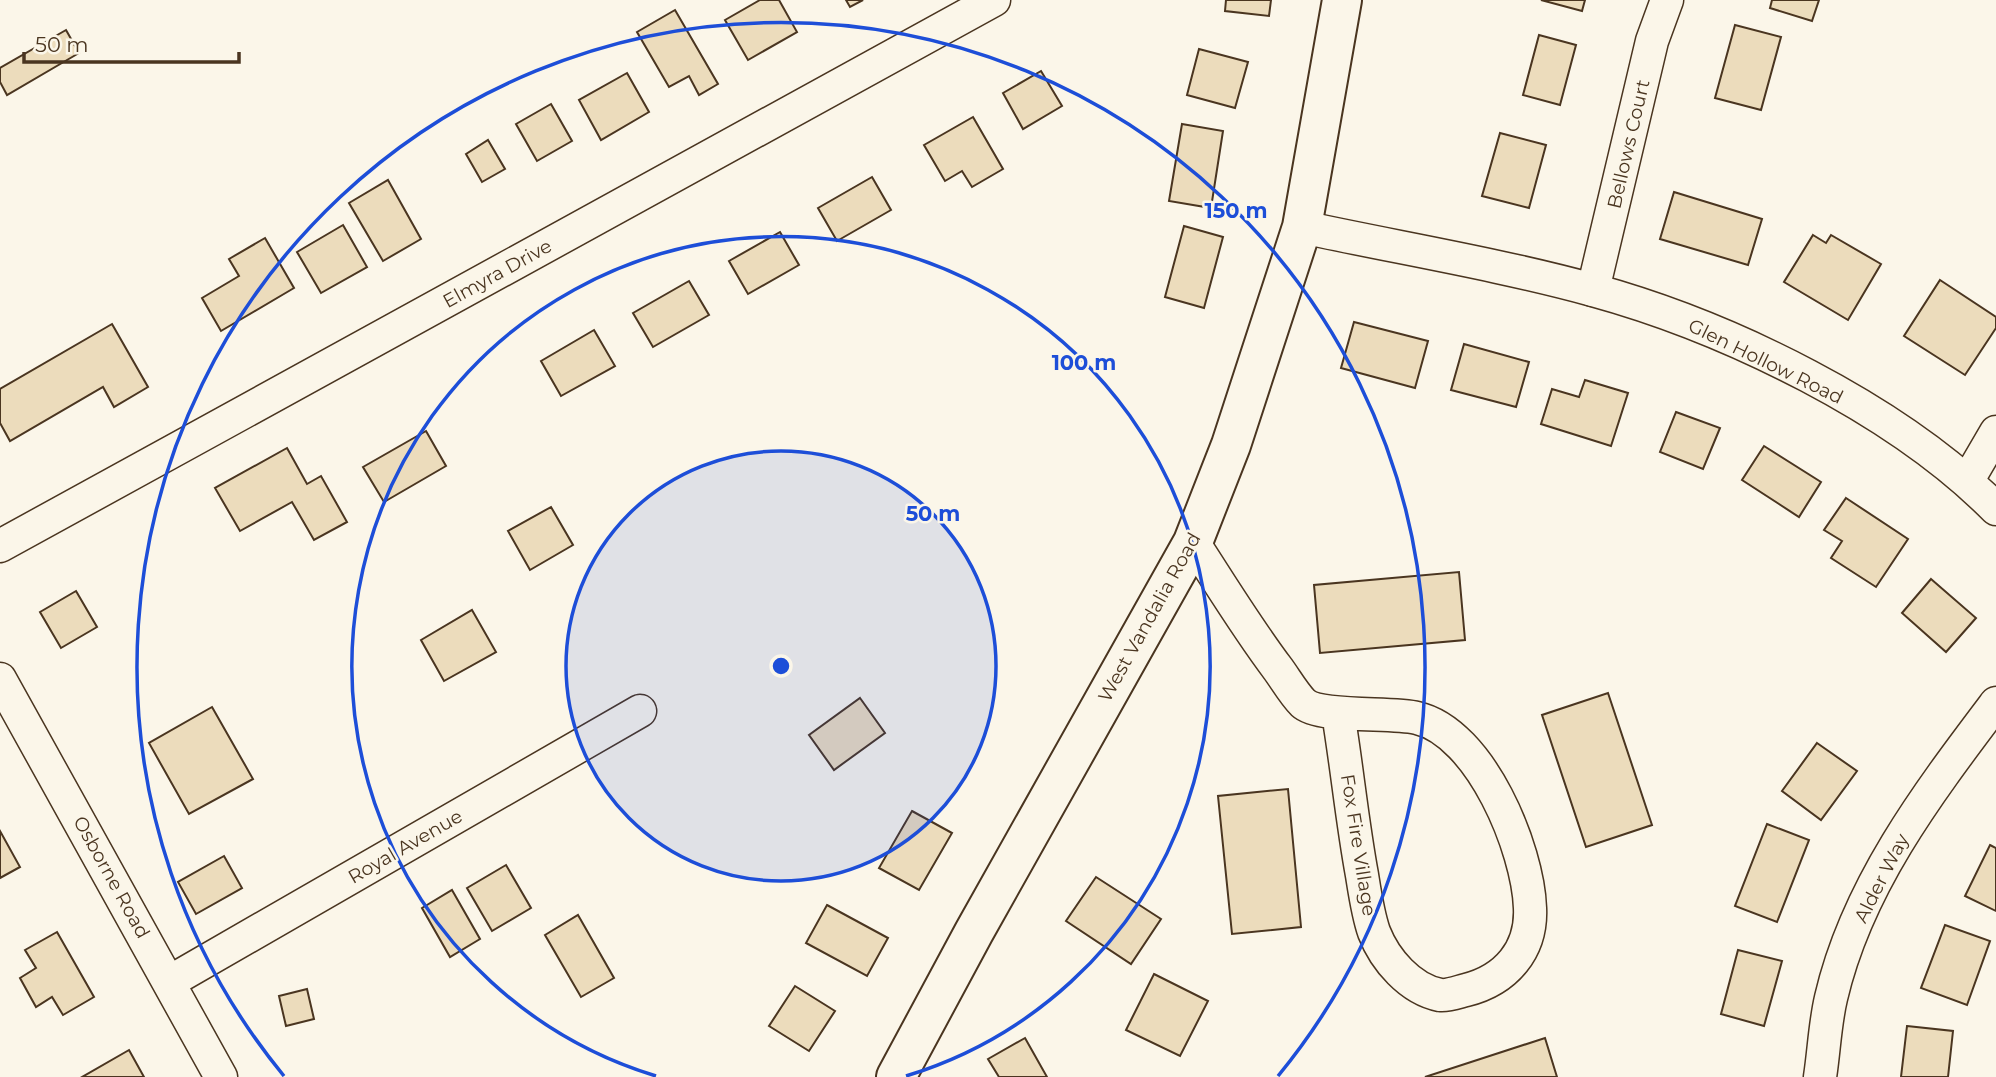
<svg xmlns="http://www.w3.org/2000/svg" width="1996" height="1077" viewBox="0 0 1996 1077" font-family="Montserrat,sans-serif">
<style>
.building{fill:#ecdcbc;stroke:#4a3520;stroke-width:2}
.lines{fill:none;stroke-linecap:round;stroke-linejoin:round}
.minor-casing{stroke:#4a3520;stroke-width:35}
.major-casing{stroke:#4a3520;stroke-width:42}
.minor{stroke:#fbf6e9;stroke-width:32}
.major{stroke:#fbf6e9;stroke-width:38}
.ring{fill:none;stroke:#1d4ed8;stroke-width:3.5}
.labels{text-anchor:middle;stroke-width:5;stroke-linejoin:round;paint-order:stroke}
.street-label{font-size:19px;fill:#4a3520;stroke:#fbf6e9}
.centre{fill:#1d4ed8;stroke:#fbf6e9;stroke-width:3.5}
.ring-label{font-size:21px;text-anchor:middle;font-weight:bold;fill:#1d4ed8;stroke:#fbf6e9;stroke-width:5;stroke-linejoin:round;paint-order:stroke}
</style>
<rect width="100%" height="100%" fill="#fbf6e9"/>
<!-- building -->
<g class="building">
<path d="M 760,0 L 779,0 L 797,32 L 748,60 L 725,20 Z"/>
<path d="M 846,0 L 863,0 L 850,7 Z"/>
<path d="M 1226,0 L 1271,0 L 1269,16 L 1225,11 Z"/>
<path d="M 1541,0 L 1585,0 L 1582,11 Z"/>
<path d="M 1772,0 L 1819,0 L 1812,21 L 1770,8 Z"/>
<path d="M 675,10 L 718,84 L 699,95 L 689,76 L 669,87 L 637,32 Z"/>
<path d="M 1735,25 L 1781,37 L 1761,110 L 1715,98 Z"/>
<path d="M 66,30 L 79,53 L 7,95 L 0,82 L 0,68 Z"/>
<path d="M 1539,35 L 1576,45 L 1560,105 L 1523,95 Z"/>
<path d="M 1199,49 L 1248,62 L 1235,108 L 1187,95 Z"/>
<path d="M 1041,71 L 1062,106 L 1023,129 L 1003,93 Z"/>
<path d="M 627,73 L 649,112 L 601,140 L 579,100 Z"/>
<path d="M 551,104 L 572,141 L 537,161 L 516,124 Z"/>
<path d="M 973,117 L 1003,169 L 972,187 L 962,171 L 945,181 L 924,145 Z"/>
<path d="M 1182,124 L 1223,131 L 1211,208 L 1169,201 Z"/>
<path d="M 1500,133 L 1546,145 L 1529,208 L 1482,196 Z"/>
<path d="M 488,140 L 505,169 L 482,182 L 466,154 Z"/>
<path d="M 872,177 L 891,210 L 837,241 L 818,208 Z"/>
<path d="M 388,180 L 421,239 L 383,261 L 349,203 Z"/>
<path d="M 1674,192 L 1762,219 L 1748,265 L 1660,239 Z"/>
<path d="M 343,225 L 367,267 L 321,293 L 297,252 Z"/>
<path d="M 1184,226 L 1223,237 L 1204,308 L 1165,297 Z"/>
<path d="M 780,232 L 799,265 L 748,294 L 729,261 Z"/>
<path d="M 1813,235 L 1826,243 L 1831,235 L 1881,264 L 1848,320 L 1784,282 Z"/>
<path d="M 265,238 L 294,288 L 221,331 L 202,298 L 239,276 L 229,259 Z"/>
<path d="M 1940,280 L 1996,317 L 1996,328 L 1965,375 L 1904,336 Z"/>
<path d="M 689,281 L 709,315 L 653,347 L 633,313 Z"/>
<path d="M 1354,322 L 1428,341 L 1415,388 L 1341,368 Z"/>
<path d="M 112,324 L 148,387 L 114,407 L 103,387 L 10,441 L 0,423 L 0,389 Z"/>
<path d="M 594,330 L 615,366 L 561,396 L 541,361 Z"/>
<path d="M 1464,344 L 1529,362 L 1516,407 L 1451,390 Z"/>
<path d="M 1585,380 L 1628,393 L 1611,446 L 1541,424 L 1552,389 L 1579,397 Z"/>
<path d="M 1676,412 L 1720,428 L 1703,469 L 1660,452 Z"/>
<path d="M 426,431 L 446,466 L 384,502 L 363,467 Z"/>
<path d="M 1764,446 L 1821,482 L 1799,517 L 1742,480 Z"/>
<path d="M 287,448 L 307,484 L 321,476 L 347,522 L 314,540 L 292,502 L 240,531 L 215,488 Z"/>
<path d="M 1846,498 L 1908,539 L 1876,587 L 1831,558 L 1842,541 L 1824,530 Z"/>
<path d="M 551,507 L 573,545 L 530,570 L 508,531 Z"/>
<path d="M 1459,572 L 1465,640 L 1320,653 L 1314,585 Z"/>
<path d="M 1931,579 L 1976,618 L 1946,652 L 1902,613 Z"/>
<path d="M 76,591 L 97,627 L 61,648 L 40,612 Z"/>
<path d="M 472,610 L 496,652 L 444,681 L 421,640 Z"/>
<path d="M 1608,693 L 1652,825 L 1586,847 L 1542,715 Z"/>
<path d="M 860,698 L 885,733 L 834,770 L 809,735 Z"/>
<path d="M 212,707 L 253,779 L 189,814 L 149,743 Z"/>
<path d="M 1817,743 L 1857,771 L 1821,820 L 1782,791 Z"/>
<path d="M 1288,789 L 1301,927 L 1232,934 L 1218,796 Z"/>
<path d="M 912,811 L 952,833 L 919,890 L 879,868 Z"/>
<path d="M 1767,824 L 1809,840 L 1777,922 L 1735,906 Z"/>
<path d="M 0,831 L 20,867 L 0,878 Z"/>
<path d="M 1990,845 L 1996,848 L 1996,911 L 1965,896 Z"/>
<path d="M 224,856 L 242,888 L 196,914 L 178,882 Z"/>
<path d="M 506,865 L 531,908 L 492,931 L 467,888 Z"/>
<path d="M 1096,877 L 1161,919 L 1131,964 L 1066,921 Z"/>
<path d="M 452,890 L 480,939 L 450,957 L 422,908 Z"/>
<path d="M 827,905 L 888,938 L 867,976 L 806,943 Z"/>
<path d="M 578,915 L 614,978 L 581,997 L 545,935 Z"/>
<path d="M 1945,925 L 1990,941 L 1967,1005 L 1921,988 Z"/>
<path d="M 57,932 L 94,997 L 63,1015 L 52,997 L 36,1007 L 20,978 L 36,968 L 25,950 Z"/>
<path d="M 1738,950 L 1782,961 L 1764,1026 L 1721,1014 Z"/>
<path d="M 1154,974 L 1208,1001 L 1180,1056 L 1126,1030 Z"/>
<path d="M 795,986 L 835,1011 L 809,1051 L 769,1026 Z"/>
<path d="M 307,989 L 314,1019 L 286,1026 L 279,996 Z"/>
<path d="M 1907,1026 L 1953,1031 L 1948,1077 L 1901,1077 Z"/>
<path d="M 1025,1038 L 1047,1077 L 999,1077 L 988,1059 Z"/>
<path d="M 1545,1038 L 1557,1077 L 1425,1077 Z"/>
<path d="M 129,1050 L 144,1077 L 82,1077 Z"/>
</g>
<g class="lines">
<!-- minor casing -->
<g class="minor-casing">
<g id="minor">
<path d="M 1302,227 C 1399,248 1498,264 1593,290 C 1728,327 1897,409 1996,509"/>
<path d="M 1593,290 L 1652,41 L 1667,0"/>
<path d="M 1968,480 L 1996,432"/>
<path d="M 1193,542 C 1221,585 1247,628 1278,669 C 1286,680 1294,694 1303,703 C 1319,718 1391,712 1417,718 C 1481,733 1528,849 1530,908 C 1532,950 1506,980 1466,990 C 1458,992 1448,996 1440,995 C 1410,989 1385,960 1374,932 C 1368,915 1365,894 1362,875 C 1352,821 1347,767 1338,713"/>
<path d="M 0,546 L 994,0"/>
<path d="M 0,679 L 221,1077"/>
<path d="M 171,981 L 640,711"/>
<path d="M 1820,1077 C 1824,1051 1825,1023 1831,998 C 1857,886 1928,793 1996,703"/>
</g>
</g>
<!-- major casing -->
<g class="major-casing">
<path id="major" d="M 896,1077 L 974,932 L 1193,542 L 1231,445 L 1302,227 L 1342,0"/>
</g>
<!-- minor -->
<use href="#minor" class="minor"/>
<!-- major -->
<use href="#major" class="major"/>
</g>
<!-- distance rings -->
<circle cx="781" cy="666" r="215" fill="#1d4ed8" fill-opacity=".12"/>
<g class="ring">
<circle cx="781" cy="666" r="215"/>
<path d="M656 1076A429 429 0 1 1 906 1076"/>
<path d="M284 1076A644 644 0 1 1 1278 1076"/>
</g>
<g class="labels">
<!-- street labels -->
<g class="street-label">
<text transform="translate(1628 144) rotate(-77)" y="7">Bellows Court</text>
<text transform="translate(497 273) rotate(-29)" y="7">Elmyra Drive</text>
<text transform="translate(1766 361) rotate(26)" y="7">Glen Hollow Road</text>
<text transform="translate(1149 617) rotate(-61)" y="7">West Vandalia Road</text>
<text transform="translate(1359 845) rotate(81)" y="7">Fox Fire Village</text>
<text transform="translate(405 846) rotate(-30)" y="7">Royal Avenue</text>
<text transform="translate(112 877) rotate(61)" y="7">Osborne Road</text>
<text transform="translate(1881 878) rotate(-63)" y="7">Alder Way</text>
</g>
</g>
<circle cx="781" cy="666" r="10" class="centre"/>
<g class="ring-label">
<text x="1236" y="218">150 m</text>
<text x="1084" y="370">100 m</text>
<text x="933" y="521">50 m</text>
</g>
<!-- scale -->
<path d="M24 52v10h215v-10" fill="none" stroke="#4a3520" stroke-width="3.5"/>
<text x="35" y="52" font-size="21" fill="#4a3520" stroke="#fbf6e9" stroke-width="5" paint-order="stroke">50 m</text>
</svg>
